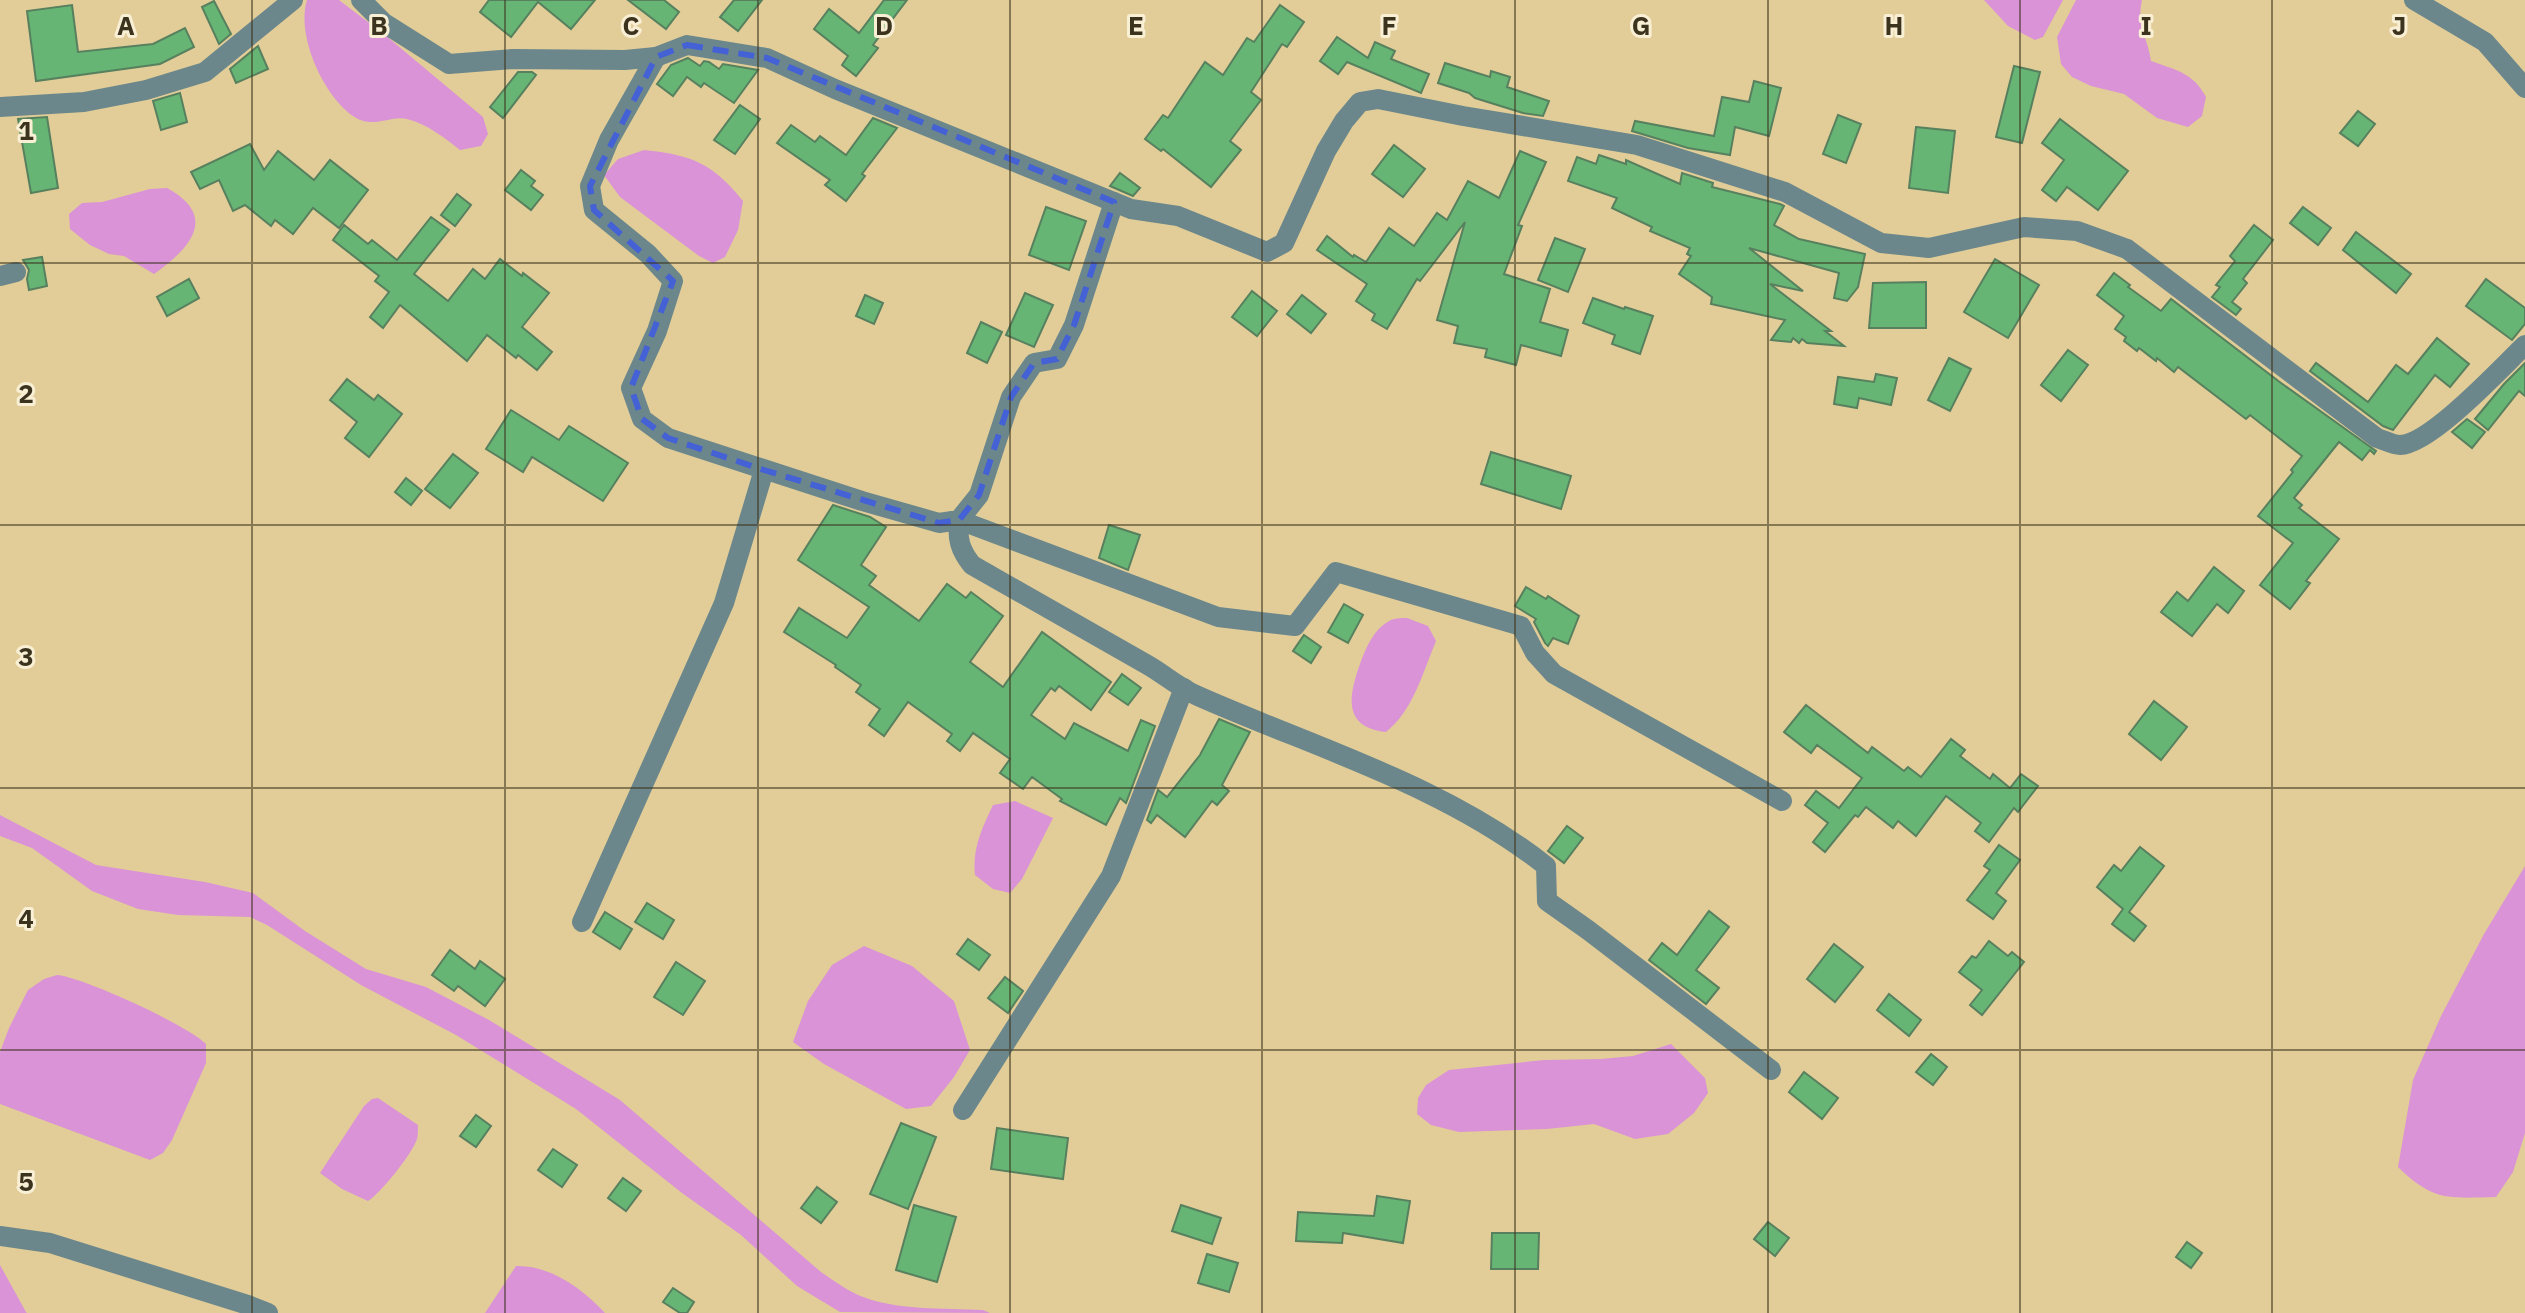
<svg xmlns="http://www.w3.org/2000/svg" width="2525" height="1313" viewBox="0 0 2525 1313" font-family="'IBM Plex Sans',sans-serif">
<style>
.water{fill:#da93d6}
.building{fill:#67b575;stroke:#57815e;stroke-width:2}
.lines{fill:none;stroke-linecap:round;stroke-linejoin:round}
.minor{stroke:#6b878b;stroke-width:20}
.marked{fill:none;stroke:#4461d5;stroke-width:6;stroke-dasharray:16 10;stroke-linejoin:round}
.grid{fill:none;stroke:#3c331e;stroke-width:2;stroke-opacity:0.55}
.grid-label{font-size:26px;text-anchor:middle;font-weight:bold;fill:#3c331e;stroke:#f9efd5;stroke-width:6;stroke-linejoin:round;paint-order:stroke}
</style>
<rect width="100%" height="100%" fill="#e2cd98"/>
<!-- water -->
<g class="water">
<path d="M 307,0 L 339,0 L 385,35 L 483,117 L 488,134 L 481,146 L 460,150 C 445,138 427,124 407,119 C 390,115 373,130 353,116 C 323,95 296,35 307,0 Z"/>
<path d="M 1984,0 L 2063,0 L 2043,37 L 2035,40 L 2008,26 Z"/>
<path d="M 2076,0 L 2142,0 C 2136,25 2148,38 2151,61 C 2175,70 2193,72 2206,97 L 2202,116 L 2188,127 L 2157,118 L 2124,94 L 2091,86 L 2072,77 L 2061,64 L 2057,37 Z"/>
<path d="M 644,150 C 692,155 712,163 743,201 L 738,230 L 725,257 L 713,263 L 699,256 L 620,197 L 604,175 L 618,159 Z"/>
<path d="M 167,188 C 220,217 189,249 154,274 L 124,256 L 109,254 L 90,245 L 70,229 L 69,214 L 82,203 L 102,202 L 150,189 Z"/>
<path d="M 1407,618 L 1428,626 L 1436,641 C 1423,672 1413,711 1386,732 C 1340,727 1350,692 1361,661 C 1367,646 1374,629 1389,621 C 1394,618 1401,618 1407,618 Z"/>
<path d="M 1015,801 L 1053,818 L 1022,879 L 1010,893 L 993,889 L 975,875 C 972,849 982,828 993,805 Z"/>
<path d="M 0,815 L 96,865 L 205,882 L 253,893 L 305,931 L 366,969 L 426,987 L 489,1020 L 620,1100 L 821,1272 C 833,1280 845,1289 858,1295 C 896,1311 944,1308 983,1310 L 990,1313 L 840,1312 L 797,1286 L 741,1235 L 682,1193 L 576,1109 L 456,1035 L 361,985 L 267,925 L 250,917 L 178,915 L 138,909 L 92,891 L 32,848 L 0,836 Z"/>
<path d="M 2525,866 L 2525,1133 L 2513,1172 L 2496,1197 C 2448,1198 2434,1202 2398,1167 L 2413,1080 L 2441,1016 L 2484,934 Z"/>
<path d="M 864,946 L 912,966 L 954,1001 L 970,1050 L 954,1077 L 931,1106 L 906,1109 L 824,1064 L 793,1042 L 808,1001 L 832,965 Z"/>
<path d="M 57,975 C 85,978 185,1024 206,1044 L 206,1063 L 172,1140 L 163,1153 L 150,1160 L 0,1104 L 0,1052 L 9,1028 L 28,990 L 44,979 Z"/>
<path d="M 1671,1044 L 1705,1078 L 1708,1093 L 1694,1113 L 1668,1134 L 1635,1139 L 1594,1124 L 1547,1129 L 1459,1132 L 1431,1125 L 1417,1114 L 1418,1098 L 1426,1085 L 1449,1070 L 1544,1060 L 1601,1059 L 1633,1056 Z"/>
<path d="M 378,1098 L 418,1125 C 418,1127 418,1137 417,1139 C 412,1154 381,1193 368,1201 L 342,1189 L 320,1173 L 364,1106 L 372,1099 Z"/>
<path d="M 0,1265 L 26,1312 L 27,1313 L 0,1313 Z"/>
<path d="M 516,1266 C 550,1265 583,1289 605,1313 L 485,1313 Z"/>
</g>
<!-- building -->
<g class="building">
<path d="M 489,0 L 595,0 L 571,29 L 538,2 L 511,37 L 480,12 Z"/>
<path d="M 628,0 L 664,0 L 679,12 L 666,29 Z"/>
<path d="M 734,0 L 762,0 L 738,31 L 720,17 Z"/>
<path d="M 884,0 L 907,0 L 873,45 L 878,48 L 856,76 L 842,65 L 848,56 L 814,29 L 829,9 L 859,33 Z"/>
<path d="M 214,1 L 231,34 L 219,44 L 202,7 Z"/>
<path d="M 72,5 L 78,52 L 153,44 L 185,28 L 194,47 L 160,64 L 36,81 L 27,11 Z"/>
<path d="M 1280,5 L 1304,22 L 1287,47 L 1282,44 L 1251,92 L 1261,100 L 1230,141 L 1241,150 L 1211,187 L 1163,149 L 1161,151 L 1145,139 L 1163,115 L 1168,118 L 1205,62 L 1223,75 L 1247,38 L 1254,42 Z"/>
<path d="M 1337,37 L 1368,58 L 1375,42 L 1395,51 L 1391,59 L 1429,74 L 1421,93 L 1347,62 L 1338,74 L 1320,61 Z"/>
<path d="M 258,46 L 268,69 L 236,83 L 230,69 Z"/>
<path d="M 688,58 L 700,66 L 704,61 L 709,62 L 719,69 L 723,64 L 758,70 L 734,103 L 704,83 L 701,87 L 687,77 L 673,96 L 657,84 L 671,65 Z"/>
<path d="M 1445,63 L 1490,77 L 1491,71 L 1510,77 L 1507,87 L 1549,101 L 1543,116 L 1523,113 L 1475,98 L 1469,93 L 1438,83 Z"/>
<path d="M 2014,66 L 2040,72 L 2022,143 L 1996,137 Z"/>
<path d="M 518,72 L 532,72 L 536,75 L 503,118 L 490,107 Z"/>
<path d="M 1754,81 L 1781,88 L 1769,136 L 1735,127 L 1730,155 L 1688,148 L 1632,131 L 1635,121 L 1714,136 L 1722,97 L 1749,102 Z"/>
<path d="M 180,93 L 187,122 L 161,130 L 153,101 Z"/>
<path d="M 740,105 L 760,119 L 735,154 L 714,140 Z"/>
<path d="M 2358,111 L 2375,124 L 2358,146 L 2340,133 Z"/>
<path d="M 1838,115 L 1861,124 L 1846,163 L 1823,154 Z"/>
<path d="M 47,117 L 58,188 L 31,193 L 18,119 Z"/>
<path d="M 873,118 L 897,128 L 862,174 L 865,176 L 846,201 L 825,185 L 830,180 L 777,143 L 791,125 L 815,142 L 820,136 L 846,155 Z"/>
<path d="M 2060,119 L 2128,171 L 2098,210 L 2067,187 L 2056,201 L 2042,190 L 2064,160 L 2042,143 Z"/>
<path d="M 1916,127 L 1955,131 L 1948,193 L 1909,188 Z"/>
<path d="M 250,144 L 264,170 L 278,151 L 314,180 L 330,160 L 368,190 L 339,228 L 313,208 L 293,234 L 275,220 L 271,226 L 245,205 L 233,211 L 219,180 L 200,189 L 191,172 Z"/>
<path d="M 1394,145 L 1425,169 L 1403,197 L 1372,174 Z"/>
<path d="M 1520,151 L 1546,162 L 1518,225 L 1522,226 L 1504,274 L 1550,289 L 1540,322 L 1568,330 L 1561,356 L 1521,345 L 1516,365 L 1485,357 L 1487,349 L 1454,343 L 1458,326 L 1437,320 L 1465,222 L 1420,281 L 1417,279 L 1387,329 L 1372,320 L 1375,314 L 1356,301 L 1367,284 L 1317,250 L 1327,236 L 1353,257 L 1354,255 L 1366,262 L 1389,228 L 1414,246 L 1437,213 L 1447,220 L 1468,181 L 1499,198 Z"/>
<path d="M 1599,155 L 1626,164 L 1626,160 L 1680,184 L 1682,173 L 1713,183 L 1712,187 L 1780,204 L 1784,206 L 1774,225 L 1799,239 L 1865,254 L 1858,287 L 1847,301 L 1834,298 L 1839,273 L 1749,248 L 1803,291 L 1770,284 L 1831,331 L 1825,331 L 1844,346 L 1807,343 L 1802,339 L 1799,343 L 1793,338 L 1791,342 L 1771,340 L 1785,320 L 1711,304 L 1712,297 L 1679,274 L 1691,256 L 1687,254 L 1690,248 L 1650,231 L 1652,227 L 1612,208 L 1617,198 L 1568,181 L 1577,157 L 1596,164 Z"/>
<path d="M 521,170 L 535,181 L 531,186 L 543,195 L 531,210 L 505,190 Z"/>
<path d="M 1120,173 L 1140,188 L 1133,196 L 1110,186 Z"/>
<path d="M 457,194 L 471,205 L 455,226 L 441,215 Z"/>
<path d="M 1046,207 L 1086,221 L 1069,270 L 1029,255 Z"/>
<path d="M 2303,207 L 2331,228 L 2318,245 L 2290,223 Z"/>
<path d="M 431,217 L 449,230 L 414,274 L 448,301 L 473,269 L 485,279 L 500,259 L 522,276 L 523,273 L 549,293 L 522,327 L 552,352 L 537,370 L 518,355 L 516,358 L 487,335 L 467,361 L 400,305 L 383,328 L 370,317 L 389,292 L 375,281 L 379,276 L 333,240 L 344,225 L 368,244 L 372,240 L 397,260 Z"/>
<path d="M 2254,225 L 2273,240 L 2243,279 L 2247,283 L 2232,302 L 2241,309 L 2236,315 L 2212,297 L 2220,287 L 2216,285 L 2235,261 L 2230,256 Z"/>
<path d="M 2356,232 L 2411,274 L 2396,293 L 2343,250 Z"/>
<path d="M 1555,238 L 1585,249 L 1568,292 L 1538,280 Z"/>
<path d="M 42,257 L 47,286 L 29,290 L 27,279 L 29,270 L 23,260 Z"/>
<path d="M 1995,259 L 2039,285 L 2008,338 L 1964,312 Z"/>
<path d="M 2114,273 L 2130,285 L 2128,287 L 2161,311 L 2171,299 L 2281,383 L 2376,451 L 2374,454 L 2370,450 L 2362,460 L 2339,442 L 2294,498 L 2302,505 L 2299,508 L 2339,539 L 2306,581 L 2310,583 L 2290,609 L 2260,585 L 2293,543 L 2258,516 L 2293,472 L 2291,470 L 2302,456 L 2250,415 L 2246,419 L 2178,367 L 2174,372 L 2157,358 L 2156,361 L 2139,348 L 2137,351 L 2124,341 L 2126,337 L 2115,329 L 2124,316 L 2097,295 Z"/>
<path d="M 189,279 L 199,298 L 167,316 L 157,297 Z"/>
<path d="M 2486,279 L 2525,308 L 2525,324 L 2512,340 L 2466,306 Z"/>
<path d="M 1926,282 L 1926,328 L 1869,328 L 1873,283 Z"/>
<path d="M 1252,291 L 1277,311 L 1257,336 L 1232,317 Z"/>
<path d="M 1025,293 L 1053,305 L 1034,347 L 1006,335 Z"/>
<path d="M 865,295 L 883,303 L 874,324 L 856,316 Z"/>
<path d="M 1302,295 L 1326,314 L 1311,333 L 1287,314 Z"/>
<path d="M 1593,298 L 1624,309 L 1625,307 L 1653,316 L 1640,354 L 1612,344 L 1615,335 L 1583,323 Z"/>
<path d="M 981,322 L 1002,332 L 987,363 L 967,353 Z"/>
<path d="M 2437,338 L 2469,364 L 2450,387 L 2435,375 L 2393,430 L 2383,426 L 2310,371 L 2316,363 L 2368,402 L 2396,365 L 2408,374 Z"/>
<path d="M 2068,350 L 2088,365 L 2061,401 L 2041,385 Z"/>
<path d="M 1949,358 L 1971,369 L 1950,411 L 1928,400 Z"/>
<path d="M 2525,363 L 2525,396 L 2519,391 L 2488,430 L 2475,419 L 2504,384 Z"/>
<path d="M 1876,374 L 1897,378 L 1891,405 L 1859,398 L 1857,408 L 1834,404 L 1838,377 L 1874,382 Z"/>
<path d="M 347,379 L 374,400 L 378,395 L 402,414 L 369,457 L 345,438 L 357,422 L 330,400 Z"/>
<path d="M 511,410 L 559,440 L 569,426 L 628,463 L 603,501 L 532,457 L 523,472 L 486,449 Z"/>
<path d="M 2467,419 L 2485,432 L 2472,448 L 2452,432 Z"/>
<path d="M 1491,452 L 1571,476 L 1561,509 L 1481,484 Z"/>
<path d="M 453,454 L 478,473 L 450,508 L 425,489 Z"/>
<path d="M 406,478 L 422,491 L 411,505 L 395,492 Z"/>
<path d="M 833,505 L 870,517 L 886,527 L 861,565 L 876,576 L 869,585 L 919,621 L 947,584 L 966,598 L 971,592 L 1003,616 L 970,662 L 1003,687 L 1042,632 L 1111,682 L 1091,710 L 1059,686 L 1055,691 L 1051,688 L 1031,715 L 1065,739 L 1074,723 L 1128,751 L 1141,720 L 1155,726 L 1126,803 L 1120,798 L 1106,825 L 1060,801 L 1062,799 L 1032,777 L 1023,789 L 1000,773 L 1010,759 L 973,733 L 960,751 L 947,741 L 952,734 L 908,702 L 884,736 L 869,725 L 880,709 L 856,692 L 861,685 L 835,667 L 836,665 L 784,632 L 799,608 L 847,638 L 869,607 L 798,560 Z"/>
<path d="M 1109,525 L 1140,535 L 1128,570 L 1099,558 Z"/>
<path d="M 2214,567 L 2244,591 L 2228,613 L 2217,604 L 2192,636 L 2161,612 L 2177,592 L 2188,601 Z"/>
<path d="M 1526,587 L 1546,599 L 1548,596 L 1579,616 L 1568,644 L 1553,638 L 1548,646 L 1545,643 L 1534,622 L 1536,619 L 1515,606 Z"/>
<path d="M 1344,604 L 1363,615 L 1348,643 L 1328,632 Z"/>
<path d="M 1304,635 L 1321,647 L 1311,663 L 1293,651 Z"/>
<path d="M 1122,674 L 1141,688 L 1128,705 L 1109,692 Z"/>
<path d="M 2154,701 L 2187,727 L 2161,760 L 2129,734 Z"/>
<path d="M 1806,705 L 1868,753 L 1872,747 L 1904,771 L 1908,767 L 1921,777 L 1951,739 L 1965,750 L 1960,756 L 1990,779 L 1993,774 L 2010,788 L 2021,774 L 2038,786 L 2018,812 L 2014,808 L 1989,842 L 1975,831 L 1981,823 L 1946,796 L 1916,836 L 1898,821 L 1893,828 L 1866,807 L 1858,817 L 1855,815 L 1825,852 L 1813,842 L 1828,823 L 1805,805 L 1816,791 L 1839,808 L 1862,778 L 1817,745 L 1811,753 L 1784,732 Z"/>
<path d="M 1219,719 L 1250,732 L 1222,785 L 1229,791 L 1217,805 L 1212,801 L 1185,837 L 1157,815 L 1151,823 L 1147,820 L 1158,790 L 1167,797 L 1200,755 Z"/>
<path d="M 1567,826 L 1583,838 L 1564,863 L 1548,851 Z"/>
<path d="M 1999,845 L 2020,860 L 1996,893 L 2006,901 L 1993,919 L 1967,900 L 1990,870 L 1984,866 Z"/>
<path d="M 2140,847 L 2164,866 L 2129,912 L 2146,926 L 2134,941 L 2112,924 L 2123,909 L 2097,887 L 2114,865 L 2121,871 Z"/>
<path d="M 647,903 L 674,920 L 663,939 L 635,922 Z"/>
<path d="M 1709,911 L 1729,927 L 1696,970 L 1719,988 L 1706,1004 L 1649,960 L 1662,943 L 1677,955 Z"/>
<path d="M 605,912 L 632,929 L 620,949 L 593,932 Z"/>
<path d="M 968,939 L 990,955 L 979,970 L 957,954 Z"/>
<path d="M 1989,941 L 2008,956 L 2012,952 L 2024,962 L 1982,1015 L 1970,1005 L 1982,990 L 1959,972 L 1972,956 L 1976,958 Z"/>
<path d="M 1834,944 L 1863,967 L 1835,1002 L 1807,979 Z"/>
<path d="M 450,950 L 475,969 L 480,961 L 505,979 L 485,1006 L 458,986 L 454,991 L 432,975 Z"/>
<path d="M 676,962 L 705,981 L 683,1015 L 654,997 Z"/>
<path d="M 1005,977 L 1023,991 L 1008,1013 L 988,998 Z"/>
<path d="M 1889,994 L 1921,1020 L 1909,1036 L 1877,1010 Z"/>
<path d="M 1931,1054 L 1947,1067 L 1933,1085 L 1916,1072 Z"/>
<path d="M 1804,1072 L 1838,1098 L 1822,1119 L 1789,1092 Z"/>
<path d="M 476,1115 L 491,1126 L 476,1147 L 460,1136 Z"/>
<path d="M 901,1123 L 936,1137 L 908,1209 L 870,1194 Z"/>
<path d="M 997,1128 L 1068,1138 L 1063,1179 L 991,1169 Z"/>
<path d="M 553,1149 L 577,1165 L 562,1187 L 538,1170 Z"/>
<path d="M 623,1178 L 641,1191 L 626,1211 L 608,1198 Z"/>
<path d="M 817,1187 L 837,1202 L 821,1223 L 801,1208 Z"/>
<path d="M 1377,1196 L 1410,1201 L 1403,1243 L 1343,1233 L 1342,1243 L 1296,1241 L 1298,1212 L 1374,1216 Z"/>
<path d="M 914,1205 L 956,1217 L 937,1282 L 896,1270 Z"/>
<path d="M 1181,1205 L 1221,1218 L 1212,1244 L 1172,1231 Z"/>
<path d="M 1768,1222 L 1789,1238 L 1775,1256 L 1754,1239 Z"/>
<path d="M 1492,1233 L 1539,1233 L 1538,1269 L 1491,1269 Z"/>
<path d="M 2187,1242 L 2202,1253 L 2191,1268 L 2176,1257 Z"/>
<path d="M 1207,1254 L 1238,1263 L 1229,1292 L 1198,1283 Z"/>
<path d="M 673,1288 L 694,1302 L 687,1313 L 680,1313 L 663,1302 Z"/>
</g>
<g class="lines">
<!-- minor -->
<g class="minor">
<path d="M 361,0 L 384,23 L 449,64 L 513,59 L 625,60 L 656,57 L 687,45 L 767,58 L 835,89 L 1131,209 L 1178,216 L 1267,252 L 1284,243 L 1326,151 L 1344,121 L 1360,102 L 1378,99 L 1463,116 L 1637,145 L 1785,192 L 1881,243 L 1929,248 L 2024,227 L 2077,231 L 2127,249 L 2377,438 C 2384,440 2393,445 2400,445 C 2431,444 2501,368 2525,345"/>
<path d="M 2414,0 L 2485,42 L 2525,88"/>
<path d="M 656,57 L 609,140 L 590,186 L 594,210 L 648,254 L 673,281 L 657,331 L 631,388 L 642,419 L 668,438 L 862,501 L 939,523 L 959,520 L 979,495 L 1011,397 L 1034,363 L 1057,359 L 1074,325 L 1114,202"/>
<path d="M 0,107 L 84,102 L 146,90 L 205,72 L 293,0"/>
<path d="M 0,276 L 16,272"/>
<path d="M 582,922 L 724,603 L 764,470"/>
<path d="M 1771,1070 L 1588,930 L 1547,901 L 1546,866 C 1444,785 1315,748 1198,696 C 1179,688 1164,674 1146,664 C 1088,631 1030,598 972,565 C 960,550 957,539 959,520 L 1218,617 L 1295,626 L 1336,572 L 1521,626 L 1535,653 L 1554,674 L 1782,801"/>
<path d="M 963,1110 L 1111,876 L 1184,688"/>
<path d="M 0,1236 L 50,1243 L 248,1305 L 268,1313"/>
</g>
</g>
<!-- marked area -->
<path class="marked" d="M 687,45 L 767,58 L 1114,202 L 1074,325 L 1057,359 L 1034,363 L 1011,397 L 979,495 L 959,520 L 939,523 L 764,470 L 668,438 L 642,419 L 631,388 L 673,281 L 594,210 L 590,186 L 656,57 Z"/>
<!-- grid -->
<path class="grid" d="M 252,0 L 252,1313M 505,0 L 505,1313M 758,0 L 758,1313M 1010,0 L 1010,1313M 1262,0 L 1262,1313M 1515,0 L 1515,1313M 1768,0 L 1768,1313M 2020,0 L 2020,1313M 2272,0 L 2272,1313M 0,263 L 2525,263M 0,525 L 2525,525M 0,788 L 2525,788M 0,1050 L 2525,1050"/>
<g class="grid-label">
<text x="126" y="35">A</text>
<text x="379" y="35">B</text>
<text x="631" y="35">C</text>
<text x="884" y="35">D</text>
<text x="1136" y="35">E</text>
<text x="1389" y="35">F</text>
<text x="1641" y="35">G</text>
<text x="1894" y="35">H</text>
<text x="2146" y="35">I</text>
<text x="2399" y="35">J</text>
<text x="26" y="140">1</text>
<text x="26" y="403">2</text>
<text x="26" y="666">3</text>
<text x="26" y="928">4</text>
<text x="26" y="1191">5</text>
</g>
</svg>
